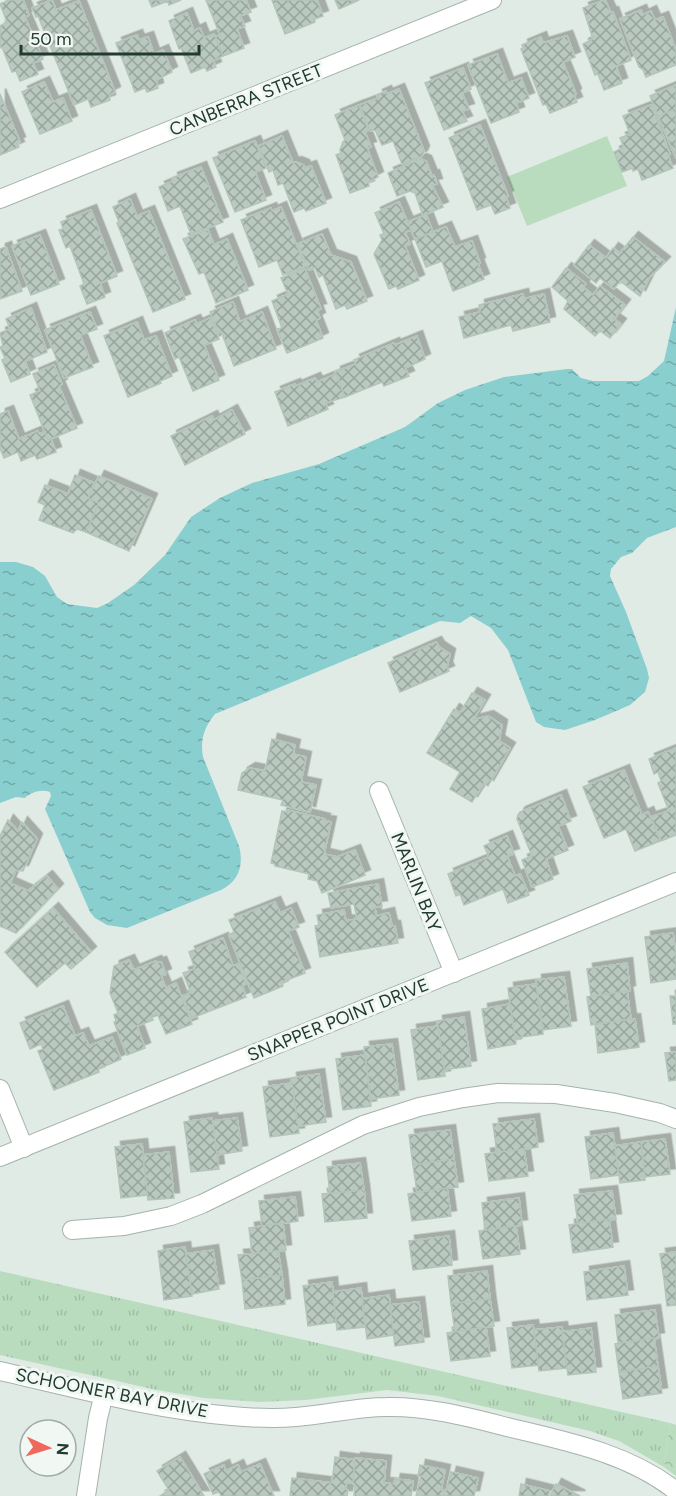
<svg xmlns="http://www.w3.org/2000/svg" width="676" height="1496" viewBox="0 0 676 1496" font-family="Figtree,sans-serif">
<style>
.grass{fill:url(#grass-tufts)}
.park{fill:url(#park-crowns)}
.pitch{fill:#badcbe}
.water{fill:url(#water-ripples)}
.building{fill:url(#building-cross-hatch);stroke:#b3c5bb;stroke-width:1.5;filter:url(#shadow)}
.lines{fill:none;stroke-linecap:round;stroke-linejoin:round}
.street-casing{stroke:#a4b3ab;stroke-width:20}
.street{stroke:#fff;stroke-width:18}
.labels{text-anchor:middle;stroke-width:6;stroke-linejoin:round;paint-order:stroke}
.street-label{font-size:18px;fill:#223b30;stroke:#f1f8f3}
</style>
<defs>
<pattern id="grass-tufts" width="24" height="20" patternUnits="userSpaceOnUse" patternTransform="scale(1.5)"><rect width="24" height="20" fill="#badcbe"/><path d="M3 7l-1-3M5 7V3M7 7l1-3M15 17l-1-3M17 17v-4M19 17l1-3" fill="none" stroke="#a0bea4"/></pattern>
<pattern id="park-crowns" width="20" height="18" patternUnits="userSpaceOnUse" patternTransform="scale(1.5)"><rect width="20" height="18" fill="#badcbe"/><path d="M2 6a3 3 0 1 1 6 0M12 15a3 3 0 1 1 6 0" fill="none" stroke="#a0bea4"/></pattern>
<pattern id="water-ripples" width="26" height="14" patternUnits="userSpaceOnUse" patternTransform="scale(1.5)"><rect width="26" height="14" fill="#8acfcf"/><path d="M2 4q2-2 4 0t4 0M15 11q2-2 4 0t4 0" fill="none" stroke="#70a9a8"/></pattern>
<pattern id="building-cross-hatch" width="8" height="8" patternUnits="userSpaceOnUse" patternTransform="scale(1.5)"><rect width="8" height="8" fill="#b9c9c0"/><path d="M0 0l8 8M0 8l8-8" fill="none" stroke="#96a49c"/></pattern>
<filter id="shadow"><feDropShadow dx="5.5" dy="-5.5" stdDeviation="0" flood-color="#0004"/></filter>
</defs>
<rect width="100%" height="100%" fill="#e1ebe5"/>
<!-- grass -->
<path class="grass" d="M 0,1271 L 670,1423 L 664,1467 L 619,1441 L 590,1431 L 438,1396 L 387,1390 L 306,1400 L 259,1402 L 204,1398 L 157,1390 L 0,1355 Z"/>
<!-- park -->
<path class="park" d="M 670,1423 L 676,1425 L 676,1476 L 664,1467 Z"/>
<!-- pitch -->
<path class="pitch" d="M 607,136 L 627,186 L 527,226 L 507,177 Z"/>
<!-- water -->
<path class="water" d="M 676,307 L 676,527 L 647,538 L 632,553 L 621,557 L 611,569 L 610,576 L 626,612 L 647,669 L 649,678 L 645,692 L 630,705 L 595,720 L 565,730 L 544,727 L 536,722 L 508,650 L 491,628 L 471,616 L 460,623 L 440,621 L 215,714 C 204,728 200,739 203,757 L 239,846 C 244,865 239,881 221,890 L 127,928 L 107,925 L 95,918 L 90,912 L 45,809 L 51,796 L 50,792 C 42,789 31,792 25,798 L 16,797 L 0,803 L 0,562 L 16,562 L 33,567 L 45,576 L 57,597 L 67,604 L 97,608 L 108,603 L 134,585 L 165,555 L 191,517 L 220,498 L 252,483 L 319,464 L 405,427 L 438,403 L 465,390 L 504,377 L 567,369 L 572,369 L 581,378 L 593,381 L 639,381 L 648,376 L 664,361 Z"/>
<!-- building -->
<g class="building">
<path d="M 10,0 L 23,0 L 29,15 L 25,17 L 43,59 L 33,63 L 38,74 L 20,81 L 16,71 L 12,72 L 2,47 L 0,48 L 0,26 L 7,22 L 0,4 Z"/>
<path d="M 52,0 L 56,10 L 79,1 L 115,92 L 109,95 L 110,100 L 91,107 L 88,99 L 74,105 L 38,16 L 36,17 L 32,8 Z"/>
<path d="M 149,0 L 181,0 L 169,5 L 168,1 L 152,7 Z"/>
<path d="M 206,0 L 246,0 L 251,12 L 240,16 L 245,26 L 237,29 L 244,48 L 223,56 L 215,37 L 220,35 Z"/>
<path d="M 272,0 L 317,0 L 323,16 L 314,19 L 315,22 L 285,34 Z"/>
<path d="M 335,0 L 359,0 L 339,9 Z"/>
<path d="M 605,0 L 611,13 L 613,12 L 631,60 L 616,66 L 622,83 L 604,90 L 598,74 L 595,75 L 583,44 L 593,39 L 583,8 Z"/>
<path d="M 641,10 L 643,15 L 651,11 L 655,20 L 663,17 L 676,50 L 676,65 L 646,77 L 643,70 L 639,67 L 620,19 Z"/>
<path d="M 187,13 L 194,31 L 200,28 L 204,38 L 214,34 L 223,56 L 213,61 L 216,67 L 207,71 L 205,67 L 191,73 L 181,48 L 179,49 L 169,21 Z"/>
<path d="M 137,35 L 139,40 L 148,37 L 154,54 L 163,50 L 172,72 L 156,80 L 158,88 L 147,92 L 145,88 L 135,92 L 116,43 Z"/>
<path d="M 567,36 L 575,57 L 563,62 L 576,94 L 574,95 L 577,102 L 550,113 L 546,104 L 543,105 L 521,49 L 523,48 L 522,45 L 541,37 L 543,43 Z"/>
<path d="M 497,54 L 508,83 L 521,78 L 529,98 L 516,103 L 519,112 L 491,123 L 468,65 Z"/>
<path d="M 463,68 L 471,89 L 462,93 L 469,109 L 462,111 L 467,121 L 444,130 L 425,83 Z"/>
<path d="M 44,82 L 53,102 L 63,98 L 72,121 L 40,134 L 22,92 Z"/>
<path d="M 676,85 L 676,109 L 658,116 L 650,96 Z"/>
<path d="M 399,89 L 424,151 L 422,156 L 402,164 L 393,141 L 382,145 L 375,130 L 370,131 L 360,105 L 378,98 L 377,95 L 386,91 L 387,94 Z"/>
<path d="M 0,94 L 20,142 L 17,144 L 19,147 L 0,155 Z"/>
<path d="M 359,105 L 368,130 L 365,132 L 371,147 L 367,148 L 378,177 L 368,182 L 369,186 L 350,193 L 336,155 L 341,153 L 340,150 L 343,142 L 345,140 L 335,115 Z"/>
<path d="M 651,105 L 670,154 L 668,155 L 673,168 L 642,180 L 638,169 L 633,171 L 633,168 L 622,172 L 614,152 L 624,147 L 620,138 L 630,134 L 623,116 Z"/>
<path d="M 676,109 L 676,158 L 658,116 Z"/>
<path d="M 480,125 L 508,196 L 506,197 L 510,208 L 495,214 L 491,205 L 477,210 L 449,138 Z"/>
<path d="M 282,136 L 293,163 L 296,162 L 304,165 L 305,168 L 311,166 L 326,203 L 306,211 L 304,208 L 294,212 L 283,183 L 278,185 L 273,170 L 269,172 L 259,146 Z"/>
<path d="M 255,141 L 266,168 L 255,172 L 266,200 L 235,212 L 213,158 Z"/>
<path d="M 421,159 L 426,161 L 432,176 L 434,175 L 437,184 L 432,185 L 443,207 L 426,214 L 433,232 L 415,239 L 408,222 L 423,216 L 415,193 L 410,191 L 397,196 L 388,173 Z"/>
<path d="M 201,167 L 223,222 L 191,234 L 180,206 L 168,211 L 159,187 L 173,181 L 172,178 Z"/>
<path d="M 130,199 L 137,216 L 149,211 L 185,299 L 153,312 L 117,223 L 119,222 L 113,207 Z"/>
<path d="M 399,202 L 411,230 L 405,232 L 410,244 L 405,246 L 419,280 L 398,289 L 396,286 L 389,289 L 374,254 L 382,240 L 380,235 L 384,234 L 375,213 Z"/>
<path d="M 281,207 L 305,266 L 283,275 L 277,260 L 259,267 L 241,220 L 271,208 L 272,211 Z"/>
<path d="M 91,210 L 117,276 L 100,283 L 105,297 L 87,304 L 80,286 L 84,284 L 70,246 L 66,248 L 59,230 L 63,229 L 61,222 Z"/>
<path d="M 446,227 L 455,247 L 472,241 L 480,263 L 478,264 L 484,279 L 453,291 L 442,261 L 426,267 L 415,239 Z"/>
<path d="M 208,230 L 214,245 L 227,239 L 248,290 L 216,303 L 204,272 L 199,274 L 183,239 Z"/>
<path d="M 322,234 L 331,255 L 351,262 L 367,301 L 347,309 L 345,305 L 336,309 L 323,275 L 319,277 L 315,268 L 309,270 L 298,244 Z"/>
<path d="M 40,235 L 59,284 L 31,295 L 12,246 Z"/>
<path d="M 633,237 L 665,262 L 649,278 L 640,296 L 620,281 L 614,289 L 600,278 L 596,283 L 574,265 L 589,245 L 606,258 L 613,248 L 620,253 Z"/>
<path d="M 6,247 L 22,291 L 0,299 L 0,249 Z"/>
<path d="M 566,268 L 586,284 L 583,287 L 593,295 L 600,286 L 625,305 L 614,319 L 621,324 L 610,338 L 600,331 L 595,336 L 564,309 L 568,301 L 552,287 Z"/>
<path d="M 305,269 L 321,309 L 317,310 L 320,318 L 316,320 L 323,338 L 287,353 L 277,329 L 282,328 L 272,301 L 288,294 L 281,278 Z"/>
<path d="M 523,294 L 524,299 L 544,294 L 550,322 L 513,331 L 511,325 L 464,338 L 459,317 L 480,312 L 479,305 Z"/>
<path d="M 233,302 L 240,322 L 262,312 L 276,349 L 234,366 L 221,331 L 219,333 L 210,312 Z"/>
<path d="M 31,308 L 47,352 L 25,361 L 30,374 L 11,382 L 2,360 L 5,358 L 0,347 L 3,346 L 0,333 L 10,329 L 6,319 Z"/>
<path d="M 90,312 L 97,329 L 80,335 L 93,367 L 64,378 L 45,330 Z"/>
<path d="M 210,318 L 219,339 L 204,345 L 219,380 L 193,391 L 179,357 L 175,359 L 165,333 L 195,320 L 197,324 Z"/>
<path d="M 137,322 L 144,340 L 156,336 L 172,376 L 160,381 L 161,383 L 128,397 L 104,336 Z"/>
<path d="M 417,336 L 425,359 L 405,368 L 409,376 L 384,386 L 382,382 L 345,397 L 335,372 L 356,364 L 354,360 L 394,343 L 395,345 Z"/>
<path d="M 54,365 L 62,384 L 59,386 L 77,428 L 48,440 L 30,395 L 40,391 L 33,374 Z"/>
<path d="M 336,374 L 345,397 L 325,403 L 328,409 L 288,426 L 275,392 L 295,384 L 296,386 L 315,378 L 317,382 Z"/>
<path d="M 232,410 L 245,434 L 185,465 L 171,436 L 212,416 L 214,420 Z"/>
<path d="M 8,411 L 19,439 L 38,431 L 39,434 L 45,432 L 48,440 L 51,439 L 56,452 L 37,459 L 35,455 L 21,461 L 18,452 L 4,458 L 0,448 L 0,414 Z"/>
<path d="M 75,475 L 94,483 L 88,498 L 99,503 L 86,532 L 77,529 L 73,533 L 39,520 L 45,505 L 38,502 L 45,485 L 68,494 Z"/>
<path d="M 99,476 L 152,499 L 129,551 L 86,532 L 99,503 L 88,498 Z"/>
<path d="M 436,642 L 439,647 L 450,654 L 447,667 L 449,671 L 400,692 L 388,663 Z"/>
<path d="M 472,693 L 485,700 L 473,720 L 488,716 L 502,725 L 499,741 L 510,748 L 488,786 L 484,783 L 472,802 L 450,789 L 460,772 L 427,753 L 454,709 L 460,713 Z"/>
<path d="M 272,739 L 295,745 L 293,754 L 306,757 L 301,782 L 316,785 L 310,812 L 281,805 L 283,800 L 238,790 L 242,773 L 250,768 L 265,771 Z"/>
<path d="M 676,748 L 676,835 L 661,841 L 651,817 L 669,811 L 658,783 L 661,781 L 658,772 L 654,774 L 649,759 Z"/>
<path d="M 624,770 L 642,815 L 648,812 L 660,841 L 635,851 L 626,829 L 604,838 L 583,787 Z"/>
<path d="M 561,795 L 571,821 L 558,826 L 568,850 L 546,859 L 553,879 L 532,887 L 522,860 L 532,856 L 517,819 L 518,815 L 520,812 Z"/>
<path d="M 287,810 L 325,819 L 324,821 L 331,822 L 324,854 L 337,857 L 355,850 L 365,875 L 322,893 L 317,881 L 308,879 L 309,874 L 275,866 L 275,864 L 271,863 L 282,811 L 287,812 Z"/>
<path d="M 8,820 L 18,831 L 22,822 L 37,839 L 23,871 L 16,870 L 10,883 L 28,891 L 47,876 L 58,889 L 16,933 L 0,926 L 0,836 Z"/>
<path d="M 507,836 L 514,854 L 507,856 L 515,876 L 520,874 L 529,895 L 508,903 L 503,889 L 464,905 L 460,894 L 456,896 L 448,874 L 489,857 L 484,846 Z"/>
<path d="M 378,884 L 382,906 L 375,907 L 376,916 L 389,913 L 392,926 L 395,926 L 398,943 L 320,957 L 315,926 L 319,925 L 317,915 L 344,910 L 346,921 L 357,919 L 354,904 L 331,908 L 328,893 Z"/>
<path d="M 275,902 L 280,913 L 291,908 L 299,927 L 288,931 L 305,973 L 282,982 L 283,986 L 254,998 L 229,935 L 234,932 L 229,920 Z"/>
<path d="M 53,908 L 91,952 L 71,969 L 65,963 L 37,987 L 5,952 Z"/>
<path d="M 673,933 L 676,955 L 676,979 L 651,983 L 645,937 Z"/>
<path d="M 223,938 L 233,966 L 238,964 L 246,984 L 242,985 L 246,997 L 192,1018 L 183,996 L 191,993 L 183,973 L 195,969 L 189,952 Z"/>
<path d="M 129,960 L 134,970 L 156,961 L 157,963 L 161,962 L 166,974 L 161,976 L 166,988 L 176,983 L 192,1024 L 166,1034 L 157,1013 L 151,1016 L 153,1020 L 137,1026 L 145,1048 L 127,1055 L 114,1022 L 116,1021 L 114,1015 L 118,1013 L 110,993 L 114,966 Z"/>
<path d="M 627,963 L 630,991 L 591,996 L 587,969 Z"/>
<path d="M 564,977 L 571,1026 L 543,1030 L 536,980 Z"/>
<path d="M 536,984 L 543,1034 L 515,1038 L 508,988 Z"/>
<path d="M 627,991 L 631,1019 L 591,1025 L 587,997 Z"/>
<path d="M 670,996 L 676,996 L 676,1024 L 673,1024 Z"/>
<path d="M 510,1004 L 516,1044 L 488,1049 L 482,1009 Z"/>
<path d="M 63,1006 L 75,1036 L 83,1033 L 89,1046 L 112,1037 L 121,1059 L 98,1069 L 99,1072 L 54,1090 L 38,1051 L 43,1049 L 41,1044 L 30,1049 L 20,1023 Z"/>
<path d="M 464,1017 L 471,1066 L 444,1070 L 437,1021 Z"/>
<path d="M 635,1019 L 639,1047 L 598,1053 L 595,1024 Z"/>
<path d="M 438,1026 L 445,1076 L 418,1080 L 411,1030 Z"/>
<path d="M 392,1044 L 399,1095 L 371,1099 L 364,1047 Z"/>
<path d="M 676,1052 L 676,1080 L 669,1081 L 665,1053 Z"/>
<path d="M 365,1055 L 371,1106 L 343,1110 L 336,1059 Z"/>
<path d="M 319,1074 L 326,1122 L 298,1126 L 291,1078 Z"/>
<path d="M 292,1083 L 299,1133 L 270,1137 L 263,1087 Z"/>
<path d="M 212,1118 L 219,1169 L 191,1172 L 184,1122 Z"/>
<path d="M 237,1118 L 242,1151 L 217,1155 L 213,1121 Z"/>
<path d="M 534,1119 L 538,1147 L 497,1153 L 493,1124 Z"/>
<path d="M 450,1130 L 454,1159 L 413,1165 L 409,1135 Z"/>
<path d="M 613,1133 L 619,1175 L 591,1179 L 585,1137 Z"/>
<path d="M 665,1139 L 670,1174 L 645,1177 L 641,1142 Z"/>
<path d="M 641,1142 L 645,1180 L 620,1183 L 615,1146 Z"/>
<path d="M 142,1144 L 148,1195 L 121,1198 L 115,1147 Z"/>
<path d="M 524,1149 L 528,1176 L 489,1181 L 485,1154 Z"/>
<path d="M 169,1152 L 174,1198 L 148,1200 L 143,1155 Z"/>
<path d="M 454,1159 L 458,1187 L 417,1192 L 413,1165 Z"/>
<path d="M 360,1163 L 364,1190 L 330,1194 L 327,1167 Z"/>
<path d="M 447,1188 L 451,1216 L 412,1221 L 408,1194 Z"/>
<path d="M 364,1190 L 367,1218 L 325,1222 L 322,1194 Z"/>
<path d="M 612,1191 L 616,1219 L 578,1224 L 574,1195 Z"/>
<path d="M 295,1197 L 298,1221 L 262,1226 L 259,1201 Z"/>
<path d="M 519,1198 L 522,1225 L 485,1230 L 482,1203 Z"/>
<path d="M 609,1219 L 613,1247 L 573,1253 L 569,1225 Z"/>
<path d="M 283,1223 L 286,1250 L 252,1254 L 249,1228 Z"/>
<path d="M 516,1226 L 520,1254 L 483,1259 L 479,1231 Z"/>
<path d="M 449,1236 L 452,1265 L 413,1270 L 409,1241 Z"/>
<path d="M 185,1247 L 192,1296 L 164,1300 L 158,1251 Z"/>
<path d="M 213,1250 L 219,1289 L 192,1294 L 186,1254 Z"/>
<path d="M 278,1251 L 282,1275 L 242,1280 L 238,1255 Z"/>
<path d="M 676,1252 L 676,1277 L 664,1279 L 660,1254 Z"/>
<path d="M 624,1266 L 628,1295 L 587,1300 L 584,1272 Z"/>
<path d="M 487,1271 L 490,1299 L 451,1304 L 448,1276 Z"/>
<path d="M 282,1275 L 285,1304 L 245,1309 L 242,1280 Z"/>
<path d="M 676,1277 L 676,1305 L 667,1306 L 664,1279 Z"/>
<path d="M 332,1282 L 336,1322 L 308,1326 L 303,1286 Z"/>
<path d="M 361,1288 L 365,1327 L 337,1330 L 333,1292 Z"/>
<path d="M 389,1295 L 394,1335 L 367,1339 L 362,1299 Z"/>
<path d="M 490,1299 L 494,1326 L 455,1332 L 451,1304 Z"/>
<path d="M 419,1302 L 424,1342 L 395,1346 L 390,1305 Z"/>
<path d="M 655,1310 L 659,1338 L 618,1343 L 615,1315 Z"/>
<path d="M 533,1325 L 539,1365 L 512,1368 L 507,1328 Z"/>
<path d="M 486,1327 L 490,1356 L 451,1361 L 447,1333 Z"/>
<path d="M 562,1327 L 567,1368 L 539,1371 L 534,1330 Z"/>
<path d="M 591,1328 L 596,1372 L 568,1375 L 562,1332 Z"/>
<path d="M 654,1338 L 658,1366 L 619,1372 L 615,1344 Z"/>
<path d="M 658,1366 L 662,1393 L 623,1399 L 619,1372 Z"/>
<path d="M 180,1457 L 204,1496 L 160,1496 L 169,1490 L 157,1471 Z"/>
<path d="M 335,1457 L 355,1460 L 353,1483 L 346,1483 L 345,1489 L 348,1490 L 347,1496 L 290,1496 L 292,1478 L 332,1483 Z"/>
<path d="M 355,1458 L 386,1461 L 384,1483 L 394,1484 L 395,1479 L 413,1481 L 411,1496 L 354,1496 L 355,1484 L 353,1484 Z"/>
<path d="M 260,1464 L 274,1496 L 221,1496 L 219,1492 L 213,1494 L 204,1474 L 224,1465 L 226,1471 L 238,1465 L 241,1472 Z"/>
<path d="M 420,1465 L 445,1470 L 441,1490 L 446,1491 L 451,1472 L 478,1478 L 474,1496 L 416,1496 L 421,1476 L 418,1476 Z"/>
<path d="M 521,1484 L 550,1491 L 548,1496 L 519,1496 Z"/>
<path d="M 556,1484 L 580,1496 L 550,1496 Z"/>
</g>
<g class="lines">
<!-- street casing -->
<g class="street-casing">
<g id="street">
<path d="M 0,199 L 492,0"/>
<path d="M 379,791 L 454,973"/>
<path d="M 0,1089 L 24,1148"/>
<path d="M 0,1157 L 676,882"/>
<path d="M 72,1230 L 124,1226 L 171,1216 L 202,1204 L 363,1125 L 419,1107 L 463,1098 L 498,1093 L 556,1094 L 615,1103 L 660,1113 L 676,1119"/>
<path d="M 0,1371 C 76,1388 154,1410 232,1416 C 253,1418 275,1419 296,1417 C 326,1415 356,1407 386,1407 C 427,1406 468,1417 507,1427 C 565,1441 628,1453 676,1491"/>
<path d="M 86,1496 L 98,1418 L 104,1394"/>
</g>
</g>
<!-- street -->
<use href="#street" class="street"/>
</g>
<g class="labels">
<!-- street labels -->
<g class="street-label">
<text transform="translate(246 100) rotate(-22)" y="6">CANBERRA STREET</text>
<text transform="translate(416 882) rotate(68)" y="6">MARLIN BAY</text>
<text transform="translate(338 1020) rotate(-22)" y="6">SNAPPER POINT DRIVE</text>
<text transform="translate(112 1393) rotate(11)" y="6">SCHOONER BAY DRIVE</text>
</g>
</g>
<!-- north arrow -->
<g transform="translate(48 1448) rotate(94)"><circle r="28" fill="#f1f8f3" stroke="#9eaca5" stroke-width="1.5"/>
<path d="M0-4.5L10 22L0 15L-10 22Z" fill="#ef685b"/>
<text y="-9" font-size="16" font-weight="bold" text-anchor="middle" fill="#223b30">N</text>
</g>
<!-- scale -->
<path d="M21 45v9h178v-9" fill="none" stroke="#223b30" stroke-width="3"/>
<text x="30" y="45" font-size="18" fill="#223b30" stroke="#f1f8f3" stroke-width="4.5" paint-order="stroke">50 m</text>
</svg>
